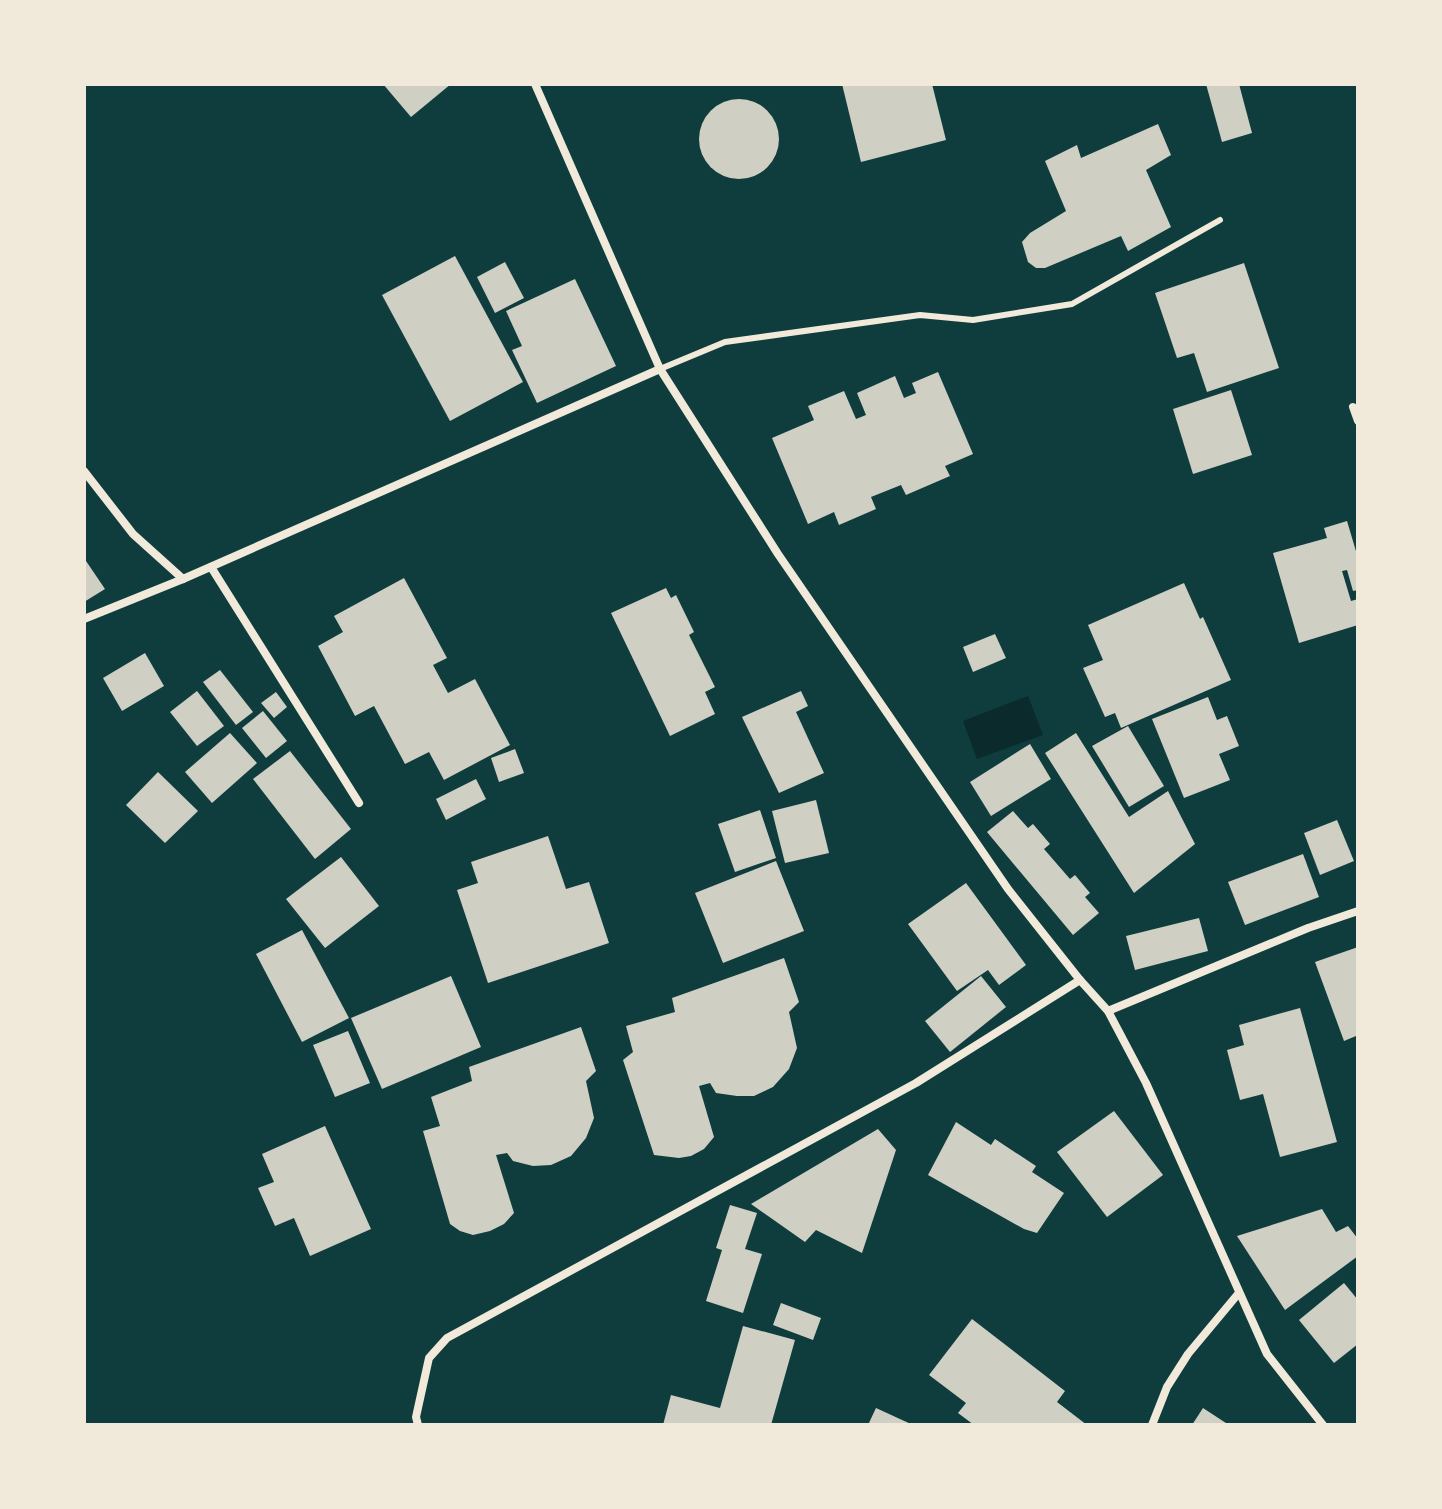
<svg xmlns="http://www.w3.org/2000/svg" width="1442" height="1509" viewBox="0 0 1442 1509" font-family="'Asap Condensed',sans-serif">
<style>
.water{fill:#0a2a2b}
.building{fill:#cfcfc3}
.lines{fill:none;stroke-linecap:round;stroke-linejoin:round}
.service{stroke:#f1e9da;stroke-width:6}
.minor{stroke:#f1e9da;stroke-width:8}
</style>
<rect width="100%" height="100%" fill="#0f3d3e"/>
<!-- water -->
<path class="water" d="M 1028,696 L 1043,735 L 977,759 L 963,721 Z"/>
<!-- building -->
<g class="building">
<path d="M 383,84 L 451,84 L 411,117 Z"/>
<path d="M 842,84 L 932,84 L 946,140 L 861,162 Z"/>
<path d="M 1206,84 L 1239,84 L 1252,133 L 1222,142 Z"/>
<circle cx="739" cy="139" r="40"/>
<path d="M 1158,124 L 1171,155 L 1146,170 L 1171,227 L 1128,251 L 1121,236 L 1045,268 L 1036,268 L 1028,262 L 1022,242 L 1030,233 L 1066,211 L 1045,161 L 1077,145 L 1081,158 Z"/>
<path d="M 455,256 L 523,382 L 450,421 L 382,295 Z"/>
<path d="M 505,262 L 524,298 L 495,313 L 477,277 Z"/>
<path d="M 1244,263 L 1279,368 L 1207,392 L 1194,353 L 1177,358 L 1155,293 Z"/>
<path d="M 575,279 L 616,366 L 537,403 L 512,350 L 522,346 L 506,311 Z"/>
<path d="M 938,372 L 973,454 L 945,466 L 950,476 L 906,495 L 901,485 L 871,497 L 876,509 L 839,525 L 834,512 L 808,524 L 772,438 L 814,420 L 808,406 L 844,391 L 856,419 L 866,415 L 857,393 L 895,376 L 904,398 L 916,393 L 912,383 Z"/>
<path d="M 1231,390 L 1252,455 L 1193,474 L 1173,409 Z"/>
<path d="M 1347,521 L 1358,558 L 1358,590 L 1353,591 L 1347,570 L 1342,571 L 1351,601 L 1358,599 L 1358,625 L 1299,643 L 1273,553 L 1327,538 L 1324,528 Z"/>
<path d="M 84,558 L 105,589 L 84,602 Z"/>
<path d="M 404,578 L 447,658 L 433,665 L 448,693 L 475,679 L 510,745 L 444,780 L 429,752 L 405,764 L 374,706 L 355,716 L 318,646 L 343,632 L 334,616 Z"/>
<path d="M 1184,583 L 1200,619 L 1203,617 L 1231,680 L 1121,728 L 1115,713 L 1105,717 L 1083,668 L 1103,660 L 1088,625 Z"/>
<path d="M 666,588 L 671,598 L 676,595 L 694,632 L 689,635 L 715,687 L 705,692 L 715,714 L 670,736 L 611,613 Z"/>
<path d="M 995,634 L 1006,658 L 973,672 L 963,647 Z"/>
<path d="M 145,653 L 164,686 L 122,711 L 103,678 Z"/>
<path d="M 220,670 L 253,712 L 236,725 L 203,682 Z"/>
<path d="M 197,691 L 224,726 L 197,746 L 170,712 Z"/>
<path d="M 801,691 L 808,706 L 796,712 L 824,773 L 779,793 L 742,717 Z"/>
<path d="M 276,692 L 287,707 L 274,718 L 261,703 Z"/>
<path d="M 1208,697 L 1217,720 L 1227,716 L 1239,746 L 1219,754 L 1230,780 L 1184,798 L 1152,719 Z"/>
<path d="M 263,711 L 287,741 L 266,758 L 242,728 Z"/>
<path d="M 1128,726 L 1164,786 L 1129,807 L 1092,746 Z"/>
<path d="M 230,733 L 257,763 L 212,803 L 185,772 Z"/>
<path d="M 1076,733 L 1129,817 L 1168,791 L 1195,844 L 1134,893 L 1045,753 Z"/>
<path d="M 1030,744 L 1051,779 L 991,816 L 970,782 Z"/>
<path d="M 515,749 L 524,773 L 499,782 L 491,758 Z"/>
<path d="M 290,751 L 351,829 L 315,859 L 253,779 Z"/>
<path d="M 158,772 L 198,811 L 165,843 L 126,805 Z"/>
<path d="M 476,779 L 486,799 L 446,820 L 436,799 Z"/>
<path d="M 816,800 L 829,853 L 785,863 L 772,811 Z"/>
<path d="M 760,810 L 776,858 L 735,872 L 718,824 Z"/>
<path d="M 1013,811 L 1028,828 L 1033,824 L 1050,844 L 1044,849 L 1070,879 L 1075,875 L 1090,893 L 1085,897 L 1099,913 L 1073,935 L 987,832 Z"/>
<path d="M 1337,820 L 1354,861 L 1320,875 L 1304,833 Z"/>
<path d="M 548,836 L 566,889 L 589,882 L 609,943 L 488,983 L 457,890 L 478,883 L 471,862 Z"/>
<path d="M 1303,854 L 1319,897 L 1245,925 L 1228,882 Z"/>
<path d="M 341,857 L 379,906 L 325,948 L 286,899 Z"/>
<path d="M 776,861 L 804,931 L 723,963 L 695,893 Z"/>
<path d="M 966,883 L 1026,965 L 999,985 L 988,970 L 957,991 L 908,924 Z"/>
<path d="M 1199,918 L 1208,951 L 1135,970 L 1126,936 Z"/>
<path d="M 302,930 L 349,1018 L 302,1042 L 256,954 Z"/>
<path d="M 1358,947 L 1358,1041 L 1356,1036 L 1344,1041 L 1315,962 Z"/>
<path d="M 784,958 L 799,1002 L 789,1012 L 797,1048 L 789,1069 L 773,1087 L 754,1096 L 737,1096 L 716,1093 L 710,1083 L 699,1086 L 714,1137 L 704,1149 L 691,1156 L 679,1158 L 654,1155 L 623,1060 L 633,1052 L 626,1026 L 675,1012 L 672,998 Z"/>
<path d="M 451,976 L 481,1047 L 382,1089 L 351,1018 Z"/>
<path d="M 981,976 L 1006,1007 L 950,1052 L 925,1021 Z"/>
<path d="M 1300,1008 L 1337,1142 L 1280,1157 L 1263,1094 L 1240,1100 L 1227,1050 L 1244,1045 L 1239,1025 Z"/>
<path d="M 581,1027 L 596,1071 L 586,1081 L 594,1118 L 586,1138 L 571,1156 L 551,1165 L 533,1166 L 513,1161 L 507,1153 L 496,1155 L 514,1213 L 504,1224 L 490,1231 L 473,1235 L 460,1231 L 450,1224 L 423,1131 L 440,1126 L 431,1097 L 472,1081 L 469,1067 Z"/>
<path d="M 348,1031 L 370,1083 L 335,1097 L 313,1045 Z"/>
<path d="M 1114,1111 L 1163,1175 L 1107,1217 L 1057,1152 Z"/>
<path d="M 956,1122 L 991,1145 L 995,1139 L 1036,1166 L 1032,1172 L 1064,1193 L 1037,1233 L 1024,1229 L 928,1175 Z"/>
<path d="M 325,1126 L 371,1229 L 310,1256 L 294,1218 L 275,1226 L 258,1188 L 274,1182 L 262,1154 Z"/>
<path d="M 878,1129 L 896,1150 L 862,1253 L 816,1230 L 805,1242 L 751,1204 Z"/>
<path d="M 730,1205 L 757,1213 L 745,1249 L 762,1254 L 743,1313 L 706,1301 L 722,1250 L 716,1248 Z"/>
<path d="M 1322,1209 L 1336,1232 L 1348,1226 L 1358,1239 L 1358,1256 L 1285,1310 L 1237,1236 Z"/>
<path d="M 1344,1283 L 1358,1300 L 1358,1344 L 1334,1363 L 1299,1320 Z"/>
<path d="M 781,1303 L 821,1318 L 813,1340 L 773,1325 Z"/>
<path d="M 972,1319 L 1065,1391 L 1057,1402 L 1087,1425 L 974,1425 L 958,1413 L 966,1403 L 929,1375 Z"/>
<path d="M 743,1326 L 795,1340 L 771,1425 L 663,1425 L 671,1395 L 720,1408 Z"/>
<path d="M 876,1408 L 913,1425 L 868,1425 Z"/>
<path d="M 1203,1408 L 1229,1425 L 1192,1425 Z"/>
</g>
<g class="lines">
<!-- service -->
<path class="service" d="M 660,369 L 725,342 L 920,315 L 973,320 L 1072,304 L 1220,220"/>
<!-- minor -->
<g class="minor">
<path d="M 535,84 L 660,369 L 778,554 L 1008,889 L 1080,980 L 1108,1011 L 1146,1083 L 1267,1354 L 1323,1425"/>
<path d="M 1353,407 L 1358,421"/>
<path d="M 84,471 L 133,534 L 183,579"/>
<path d="M 211,567 L 359,803"/>
<path d="M 84,619 L 183,579 L 660,369"/>
<path d="M 1108,1011 L 1308,928 L 1358,911"/>
<path d="M 418,1425 L 416,1417 L 429,1358 L 447,1338 L 916,1083 L 1080,980"/>
<path d="M 1152,1425 L 1167,1387 L 1188,1354 L 1238,1294"/>
</g>
</g>
<!-- border -->
<rect width="1442" height="1509" fill="none" stroke="#f1e9da" stroke-width="172"/>
</svg>
